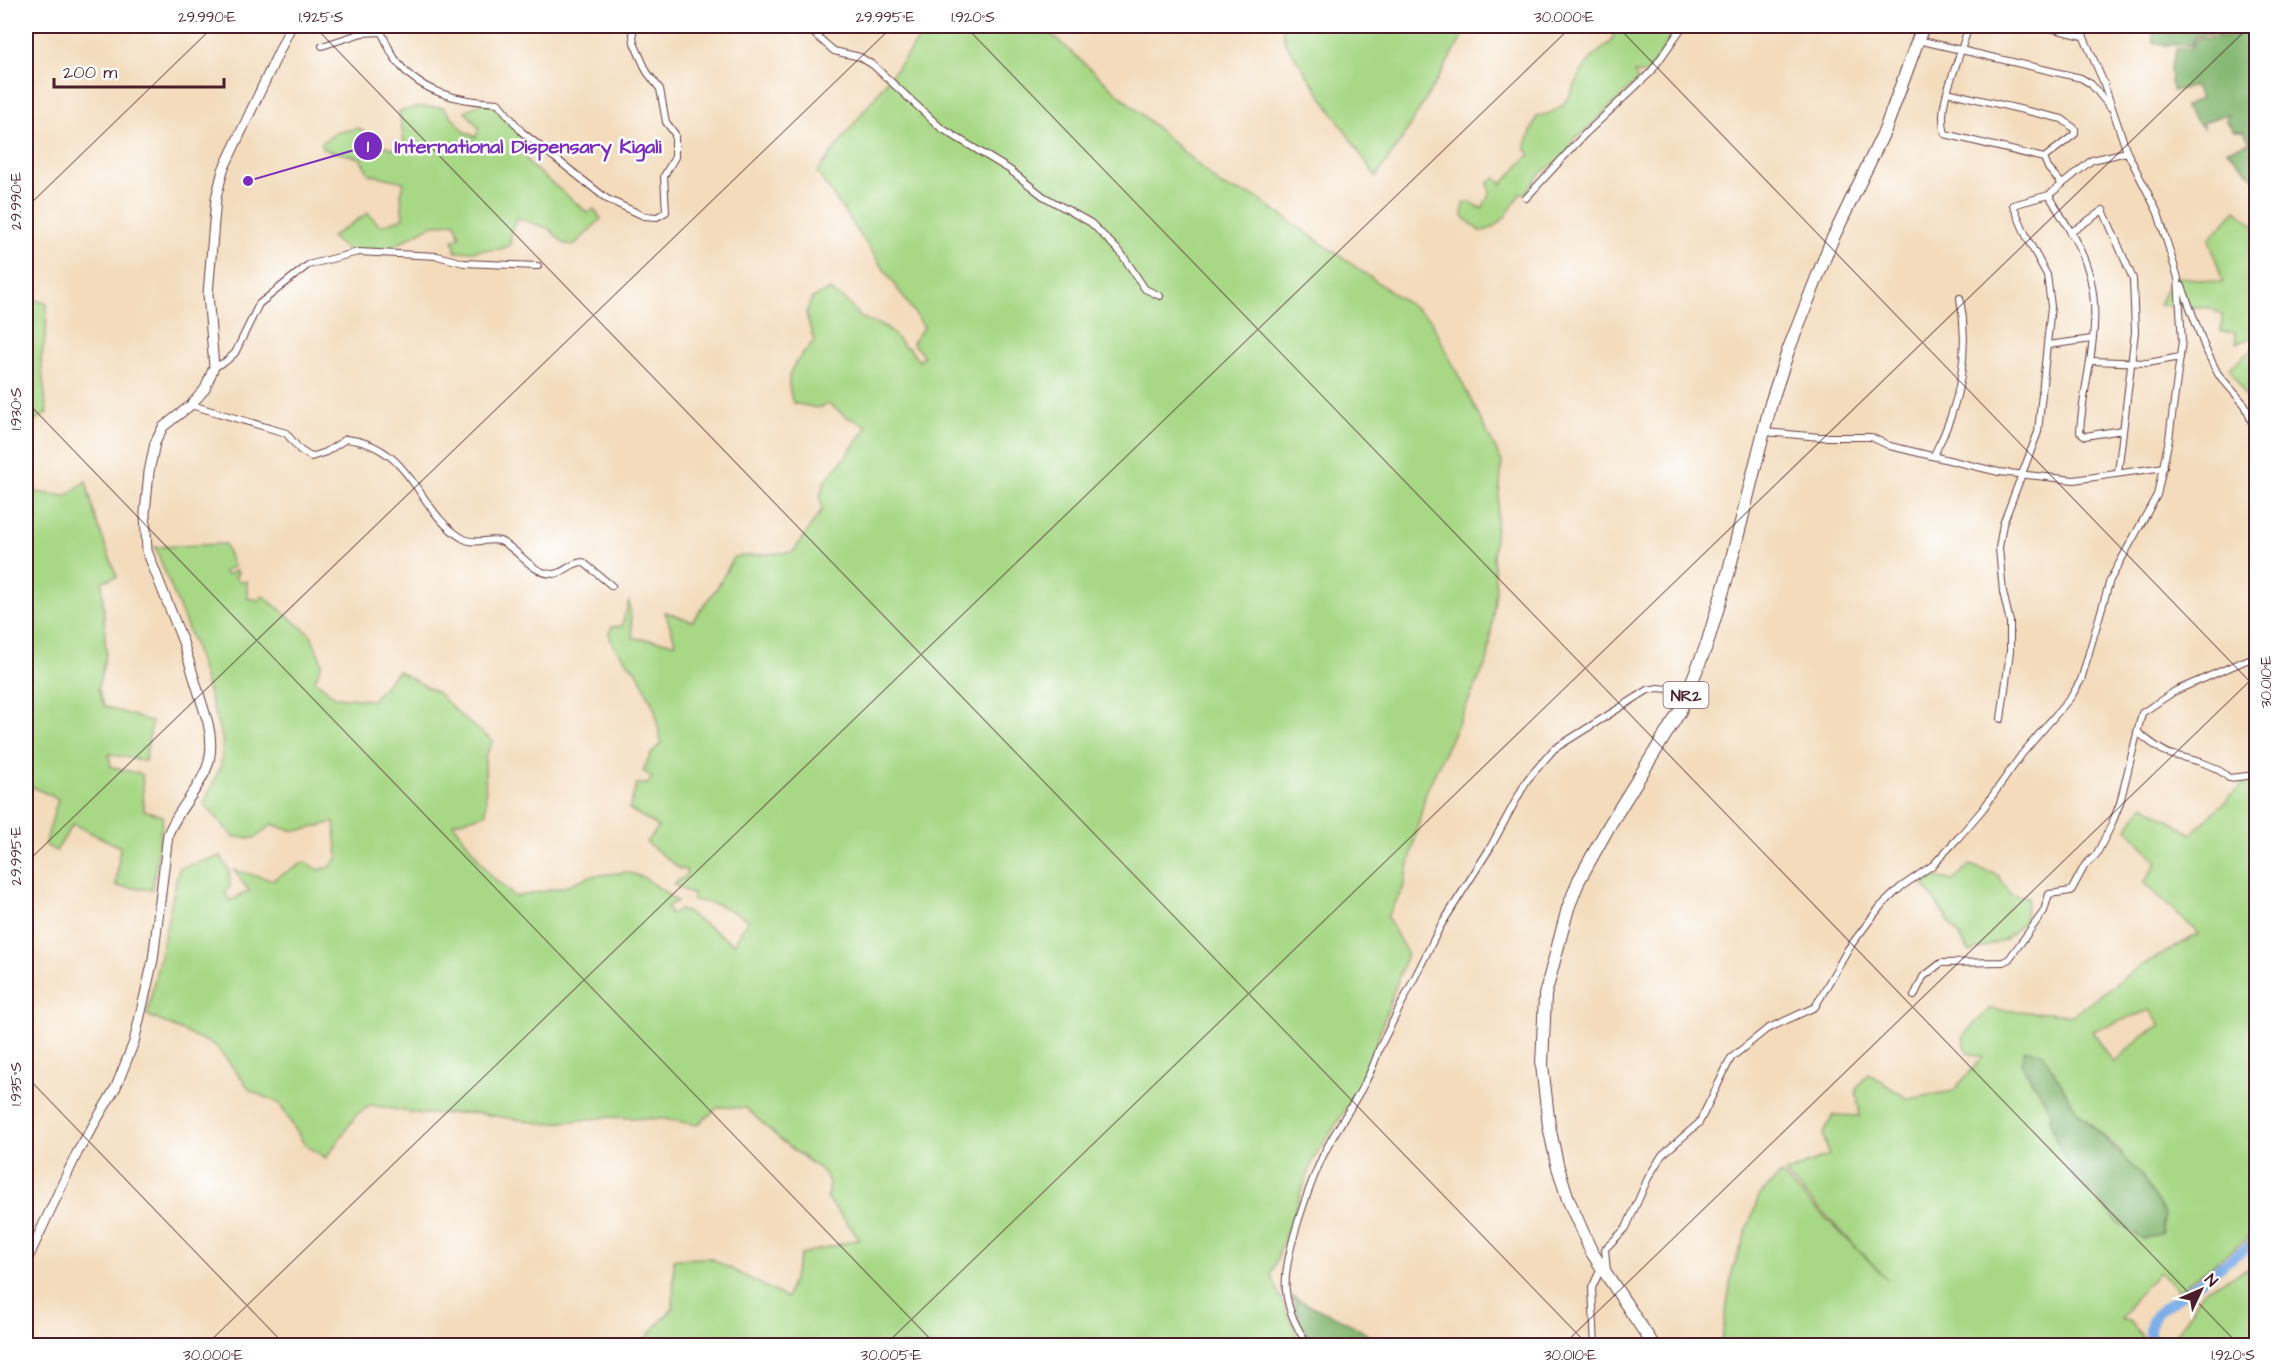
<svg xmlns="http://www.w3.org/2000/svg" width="2282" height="1371" viewBox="0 0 2282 1371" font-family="'Architects Daughter',sans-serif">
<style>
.green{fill:#a8d886;stroke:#797c58;stroke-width:1.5;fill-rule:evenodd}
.forest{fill:#86b873;stroke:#686c4f;stroke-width:1.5}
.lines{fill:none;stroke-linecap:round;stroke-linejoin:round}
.river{stroke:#7baee8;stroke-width:10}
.street-casing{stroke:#633b41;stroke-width:8}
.secondary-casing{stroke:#633b41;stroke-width:11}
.highway-casing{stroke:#633b41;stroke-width:14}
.street{stroke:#fff;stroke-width:6}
.secondary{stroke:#fff;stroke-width:9}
.highway{stroke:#fff;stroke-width:12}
.ticks{fill:none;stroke:#4a1f2b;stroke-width:1.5;stroke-opacity:0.45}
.labels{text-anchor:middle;stroke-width:5;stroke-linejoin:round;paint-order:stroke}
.shield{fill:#fff;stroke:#80626b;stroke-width:1.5}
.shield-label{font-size:16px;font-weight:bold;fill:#4a1f2b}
.leader{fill:none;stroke:#7b2cbf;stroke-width:2}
.callout-dot{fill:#7b2cbf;stroke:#fff;stroke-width:2}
.mark-label{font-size:18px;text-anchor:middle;font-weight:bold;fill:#fff}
.callout-label{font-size:20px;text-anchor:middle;font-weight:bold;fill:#7b2cbf;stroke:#fff;stroke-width:5;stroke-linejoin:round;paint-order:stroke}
.neatline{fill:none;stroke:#4a1f2b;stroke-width:2}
.ticks-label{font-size:15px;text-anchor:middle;fill:#4a1f2b}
</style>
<rect width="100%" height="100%" fill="#fff"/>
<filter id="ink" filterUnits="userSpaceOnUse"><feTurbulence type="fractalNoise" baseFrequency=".0167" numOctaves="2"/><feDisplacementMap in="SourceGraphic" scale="12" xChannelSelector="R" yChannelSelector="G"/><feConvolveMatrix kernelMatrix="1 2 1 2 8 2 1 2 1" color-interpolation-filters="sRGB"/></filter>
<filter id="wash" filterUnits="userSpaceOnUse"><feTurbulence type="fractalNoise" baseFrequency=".008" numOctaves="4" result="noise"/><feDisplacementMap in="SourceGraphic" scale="24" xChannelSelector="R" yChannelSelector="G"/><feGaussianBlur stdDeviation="1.35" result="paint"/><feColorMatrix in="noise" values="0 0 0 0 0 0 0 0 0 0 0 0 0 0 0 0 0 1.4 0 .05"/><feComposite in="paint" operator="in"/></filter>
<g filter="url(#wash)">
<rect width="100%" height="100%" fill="#f3dbbb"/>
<!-- green -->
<g class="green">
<path d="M 929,26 L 1042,26 L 1223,187 L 1254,196 L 1430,319 L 1502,462 L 1493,558 L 1496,589 L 1488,659 L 1426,792 L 1403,889 L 1387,917 L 1407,953 L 1362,1084 L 1313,1160 L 1271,1275 L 1301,1345 L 644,1345 L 644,1340 L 673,1308 L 674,1259 L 710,1258 L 787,1298 L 801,1254 L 860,1239 L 827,1198 L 829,1183 L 825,1173 L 784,1143 L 746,1108 L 719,1107 L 697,1125 L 665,1119 L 607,1117 L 546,1124 L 476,1113 L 421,1114 L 371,1105 L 357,1114 L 326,1158 L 305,1145 L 279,1103 L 251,1091 L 216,1046 L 147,1015 L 179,868 L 221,856 L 229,871 L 230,888 L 225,892 L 230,901 L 249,891 L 234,870 L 272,880 L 305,862 L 319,870 L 330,867 L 338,857 L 334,822 C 310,828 296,836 273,824 L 255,838 L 234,837 L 204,804 L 221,765 L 223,741 L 194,644 L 155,547 L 225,544 L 233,567 L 224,572 L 228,575 L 236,570 L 238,573 L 235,577 L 241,582 L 247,581 L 247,598 L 258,600 L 263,596 L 311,635 L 322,663 L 315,680 L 335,697 L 372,700 L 398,671 L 438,693 L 464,719 L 493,741 L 485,757 L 486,814 L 453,823 L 490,875 L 515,897 L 564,887 L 590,876 L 627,872 L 645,878 L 677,901 L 667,907 L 670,914 L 679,910 L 686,912 L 734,944 L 748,919 L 719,905 L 693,900 L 693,895 L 673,884 L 685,877 L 687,870 L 680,869 L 646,842 L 659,827 L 629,809 L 637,784 L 648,784 L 652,777 L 643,771 L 651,754 L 661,743 L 655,710 L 639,675 L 612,644 L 609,633 L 612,627 L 622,626 L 629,601 L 633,638 L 676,643 L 665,612 L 692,621 L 717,588 L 734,557 L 793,552 L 822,510 L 820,497 L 824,482 L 844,459 L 868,426 L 847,417 L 829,404 L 817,408 L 793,403 C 782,368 794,367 814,341 L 806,313 L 812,298 L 829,290 L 845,300 L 862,318 L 886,327 L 905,347 L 909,348 L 919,361 L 924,356 L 912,343 L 924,327 L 817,172 Z"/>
<path d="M 1282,26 L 1469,26 L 1402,139 L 1376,177 L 1285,42 Z"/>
<path d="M 1615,26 L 1673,26 L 1676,29 L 1669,33 L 1670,40 L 1647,74 L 1634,73 L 1638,80 L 1581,135 L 1574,138 L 1565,157 L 1541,173 L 1525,193 L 1520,193 C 1512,208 1499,232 1479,231 L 1463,216 L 1463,203 L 1470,202 L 1482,209 L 1490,193 L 1488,183 L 1495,178 L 1502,184 L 1530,154 L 1525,148 L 1537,116 C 1574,112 1571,81 1590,60 C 1596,53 1605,47 1612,41 Z"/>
<path d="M 487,100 L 498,108 L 525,137 L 522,150 L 530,165 L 588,213 L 594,209 L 601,219 L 573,246 L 563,243 L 550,229 L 517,218 L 511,231 L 510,245 L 501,249 L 456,252 L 453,240 L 460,237 L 455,222 L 430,226 L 391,248 L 348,251 L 331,237 L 368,213 L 380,226 L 403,218 L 401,195 L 404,182 L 369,174 L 360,158 L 323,149 L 321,143 L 335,133 L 359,128 L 378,143 L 399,151 L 404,143 L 399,111 L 420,107 L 443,107 L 465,132 L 476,137 L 479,128 L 465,111 Z"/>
<path d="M 2236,210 L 2256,227 L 2256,336 L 2237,343 L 2235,332 L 2221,332 L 2222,315 L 2210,308 L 2159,305 L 2172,276 L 2223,282 L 2209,239 Z"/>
<path d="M 26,296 L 47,304 L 46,332 L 41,360 L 47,413 L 26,426 Z"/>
<path d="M 2256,346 L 2256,416 L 2230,368 Z"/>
<path d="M 86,481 L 96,520 L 117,577 L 102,581 L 106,654 L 98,688 L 104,706 L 152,722 L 145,761 L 109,754 L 111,767 L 142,774 L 144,810 L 163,816 L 152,890 L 116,886 L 120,847 L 73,824 L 56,851 L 45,845 L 58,799 L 26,784 L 26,487 L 34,492 L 66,496 Z"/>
<path d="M 2256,775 L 2256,1227 L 2247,1239 L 2178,1290 L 2159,1272 L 2135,1298 L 2121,1320 L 2130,1321 L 2149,1345 L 1721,1346 L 1732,1272 L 1759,1196 L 1781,1174 L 1889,1281 L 1785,1173 L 1829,1155 L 1823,1134 L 1833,1115 L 1860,1116 L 1856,1089 L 1868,1073 L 1908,1099 L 1953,1091 L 1983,1057 L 1967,1052 L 1963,1036 L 1989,1009 L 2073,1015 L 2139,967 L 2199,934 L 2144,883 L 2157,862 L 2127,828 L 2144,805 L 2192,834 L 2248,779 ZM 2150,1010 L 2161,1025 L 2142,1036 L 2114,1063 L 2092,1031 ZM 2030,1078 L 2064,1094 L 2077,1111 L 2123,1154 L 2119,1224 L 2100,1201 L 2076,1180 L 2056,1140 L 2050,1122 L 2051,1111 Z"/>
<path d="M 1970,865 L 1998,875 L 2011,895 L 2028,897 L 2024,922 L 2004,940 L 1970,952 L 1924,885 L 1934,876 L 1953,881 Z"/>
<path d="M 2256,1265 L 2256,1345 L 2176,1345 L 2170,1340 L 2182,1326 L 2204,1290 Z"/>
</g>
<!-- forest -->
<g class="forest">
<path d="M 2160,26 L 2256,26 L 2256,180 L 2227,150 L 2250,142 L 2244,131 L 2234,131 L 2226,120 L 2228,114 L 2203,122 L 2203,128 L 2184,107 L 2201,99 L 2195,86 L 2172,91 L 2170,70 L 2176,49 L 2191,48 L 2197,39 L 2237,35 L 2230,32 L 2196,36 L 2191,45 L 2166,45 L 2154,42 L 2152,31 Z"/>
<path d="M 2025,1050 L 2042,1052 L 2077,1111 L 2142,1176 L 2165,1215 L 2161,1234 L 2143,1239 L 2119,1224 L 2100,1201 L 2076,1180 L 2056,1140 L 2050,1121 L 2051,1111 L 2021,1063 Z"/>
<path d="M 1292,1296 C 1321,1314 1355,1319 1378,1345 L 1315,1345 L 1301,1325 Z"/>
</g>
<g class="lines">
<!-- river -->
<path class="river" d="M 2155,1346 C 2147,1334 2149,1323 2157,1313 L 2256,1241"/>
</g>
</g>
<g filter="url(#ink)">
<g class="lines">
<!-- street casing -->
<g class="street-casing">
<g id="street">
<path d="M 805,26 L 834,51 L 860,57 L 873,65 L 941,128 L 1010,170 L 1043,196 L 1091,223 L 1121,253 L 1145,289 L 1160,296"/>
<path d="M 2042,26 L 2083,36"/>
<path d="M 1918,40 L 2081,78 L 2091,84 L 2110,107"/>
<path d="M 322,46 L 362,33 L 381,32 C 386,40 389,50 394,57 C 417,93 459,101 498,103 L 522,132 L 607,199 L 644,216 L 657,217 L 666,212 L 664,176 L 675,157 L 675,134 L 666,122 L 660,89 L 647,72 L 634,43 L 632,26"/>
<path d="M 1947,92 L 2062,119 L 2075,129 L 2075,134 L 2044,158 L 1945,134 C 1941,119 1943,106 1947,92 L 1969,26"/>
<path d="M 2044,158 L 2048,168 L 2062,184"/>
<path d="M 2049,195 C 2063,220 2083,248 2090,277 C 2103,328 2083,381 2080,432 L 2085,436 L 2122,430"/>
<path d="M 1526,198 L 1584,135 L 1651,72 L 1683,26"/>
<path d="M 2070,233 L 2103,210 L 2133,279 L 2135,332 L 2118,473"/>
<path d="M 2182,286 L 2205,348 L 2218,374 L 2245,405 L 2256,433"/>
<path d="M 2048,345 L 2092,339"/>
<path d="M 2092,361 L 2148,363 L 2180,357"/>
<path d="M 214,367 L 225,362 L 235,353 L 259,304 L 308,265 L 358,252 L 437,256 L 464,263 L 538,266"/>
<path d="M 191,405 L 286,433 L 300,450 L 311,457 L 326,452 L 346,439 C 414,446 417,513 464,539 C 475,545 488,538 500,541 C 518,548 531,574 553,574 C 564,574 571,562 583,562 L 612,586"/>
<path d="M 1765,432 L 1820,437 L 1871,437 L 1890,446 L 1999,472 L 2074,480 L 2164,467"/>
<path d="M 1934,455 C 1960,406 1970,353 1960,298"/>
<path d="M 2001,719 L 2010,651 L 2010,622 L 2003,592 L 1999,548 L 2003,524 L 2038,432 L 2051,306 L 2047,275 L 2028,240 L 2013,205 L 2049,195 L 2092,160 L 2127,152"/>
<path d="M 2137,732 C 2147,739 2161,752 2173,755 C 2193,760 2213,763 2229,778 L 2256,775"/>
<path d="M 1914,996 L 1923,977 L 1941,963 L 2003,962 L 2009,959 L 2044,911 L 2049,894 L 2071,891 L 2085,865 L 2096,855 L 2111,826 L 2120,803 L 2142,713 L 2175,691 L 2256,656"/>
<path d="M 1607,1271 L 1605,1249 L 1626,1228 L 1648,1178 L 1662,1155 L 1699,1123 L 1731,1058 L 1767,1029 L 1815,1007 L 1848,949 L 1880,907 L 1901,887 L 1933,865 L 1958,838 L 1983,809 L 2022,754 L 2071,697 L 2081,680 L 2110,580 L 2157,495 L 2169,439 L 2182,341 L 2178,278 L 2158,213 L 2127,152 L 2103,81 L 2079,26"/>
<path d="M 1309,1346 C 1297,1329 1288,1312 1286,1291 C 1282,1257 1313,1173 1330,1142 C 1347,1111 1369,1083 1379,1049 L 1440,927 L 1490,848 L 1527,780 L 1554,749 L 1648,690 L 1658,688 L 1688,691"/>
<path d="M 1595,1346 L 1592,1288 L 1601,1268"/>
</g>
</g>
<!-- secondary casing -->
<g class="secondary-casing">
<path id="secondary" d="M 26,1262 L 77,1153 L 116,1087 L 134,1042 L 153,960 L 168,834 C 186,791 221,777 208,723 L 183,642 L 147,551 L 145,513 L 149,472 L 155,443 L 163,427 L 191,405 L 205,389 L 214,367 L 208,294 L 216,198 L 223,170 L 291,26"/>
</g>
<!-- highway casing -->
<g class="highway-casing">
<path id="highway" d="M 1654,1346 L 1591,1251 L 1568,1199 L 1557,1164 L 1549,1126 L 1542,1065 L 1545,995 L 1568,908 L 1579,880 L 1609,826 L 1680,711 L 1707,644 L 1728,574 L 1771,403 L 1788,351 L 1831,242 L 1885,130 L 1923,26"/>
</g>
<!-- street -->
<use href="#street" class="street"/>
<!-- secondary -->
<use href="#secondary" class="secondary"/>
<!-- highway -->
<use href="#highway" class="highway"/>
</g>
</g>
<!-- ticks -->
<path class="ticks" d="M 314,26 L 1589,1346M 965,26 L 2240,1346M 1617,26 L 2256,688M 26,208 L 214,26M 26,401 L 937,1346M 26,863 L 893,26M 26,1076 L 286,1346M 205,1346 L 1572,26M 884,1346 L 2250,26M 1562,1346 L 2256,675M 2241,1346 L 2256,1330"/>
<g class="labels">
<!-- shield labels -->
<rect class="shield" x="1663.5" y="682" width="45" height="26" rx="4.5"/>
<g class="shield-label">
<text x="1686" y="701">NR2</text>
</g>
</g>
<!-- callouts -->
<path class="leader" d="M248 181L368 146"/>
<g class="callout-dot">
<circle cx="248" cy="181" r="6"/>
<circle cx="368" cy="146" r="15"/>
</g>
<g class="mark-label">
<text x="368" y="152">1</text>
</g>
<g class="callout-label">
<text x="528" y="153">International Dispensary Kigali</text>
</g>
<!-- margin -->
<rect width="2282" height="1371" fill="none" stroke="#fff" stroke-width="66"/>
<!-- north arrow -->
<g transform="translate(2201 1290) rotate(46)" stroke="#ffffff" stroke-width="4.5" paint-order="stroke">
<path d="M0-4.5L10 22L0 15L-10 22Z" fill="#4a1f2b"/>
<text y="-9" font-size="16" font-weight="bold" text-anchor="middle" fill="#4a1f2b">N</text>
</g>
<!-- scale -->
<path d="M54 78v9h170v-9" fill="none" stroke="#4a1f2b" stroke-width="3"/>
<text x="63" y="78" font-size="18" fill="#4a1f2b" stroke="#ffffff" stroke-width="4.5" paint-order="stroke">200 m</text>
<rect x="33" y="33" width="2216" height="1305" class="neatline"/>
<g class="ticks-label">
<text x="207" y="22">29.990°E</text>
<text x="321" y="22">1.925°S</text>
<text x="885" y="22">29.995°E</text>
<text x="973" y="22">1.920°S</text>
<text x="1564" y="22">30.000°E</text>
<text transform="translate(16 201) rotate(-90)" y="5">29.990°E</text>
<text transform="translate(16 409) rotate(-90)" y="5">1.930°S</text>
<text transform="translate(2266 682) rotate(-90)" y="5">30.010°E</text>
<text transform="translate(16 856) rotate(-90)" y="5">29.995°E</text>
<text transform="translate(16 1084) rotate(-90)" y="5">1.935°S</text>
<text x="213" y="1360">30.000°E</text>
<text x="891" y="1360">30.005°E</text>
<text x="1570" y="1360">30.010°E</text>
<text x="2233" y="1360">1.920°S</text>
</g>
</svg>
